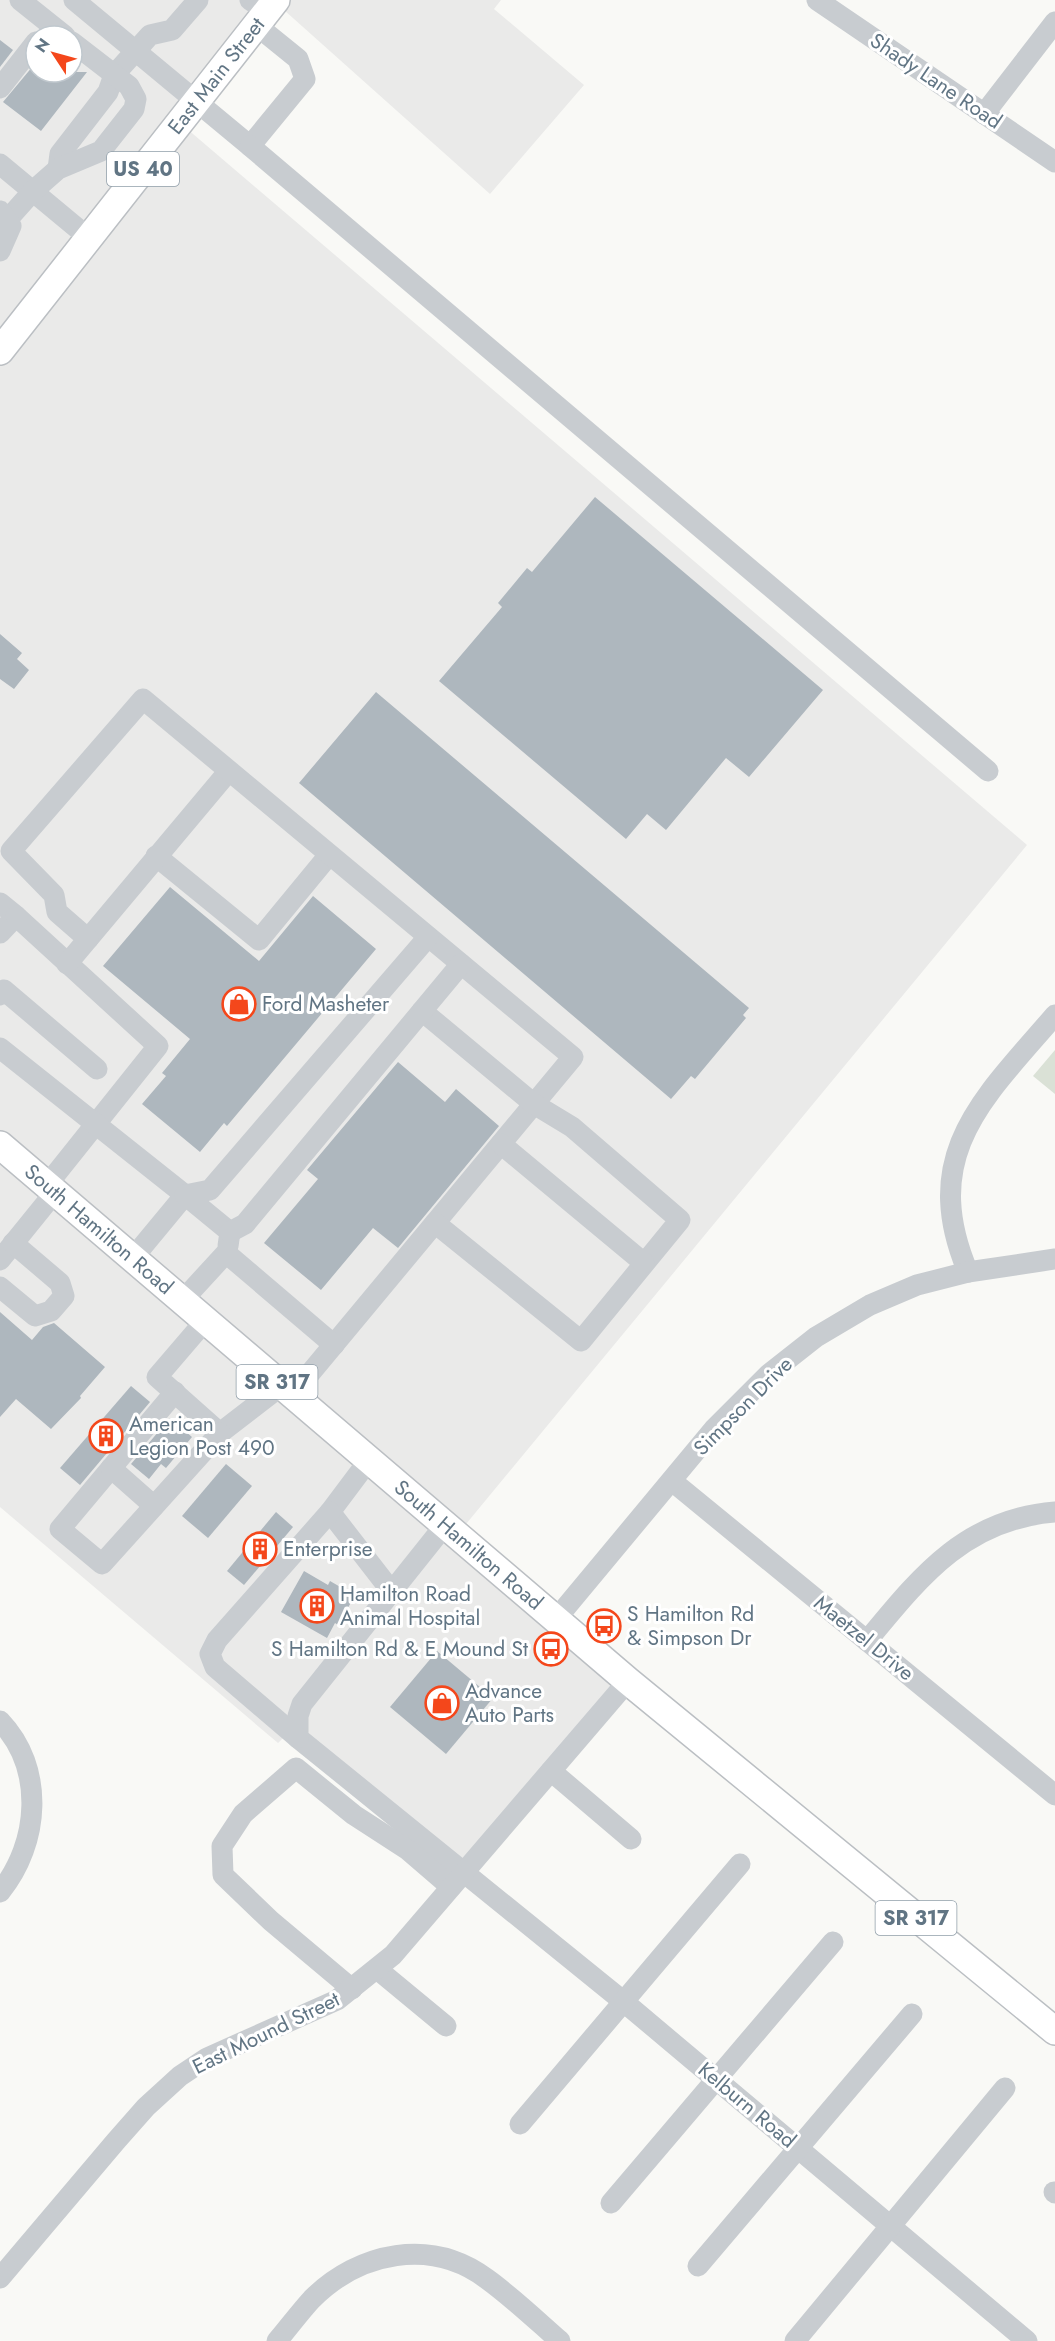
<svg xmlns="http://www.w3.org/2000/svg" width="1055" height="2341" viewBox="0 0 1055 2341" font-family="Jost,sans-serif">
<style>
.built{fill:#eaeae9;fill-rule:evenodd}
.green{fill:#dae1d6}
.building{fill:#aeb7be}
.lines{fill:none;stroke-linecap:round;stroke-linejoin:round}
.major-casing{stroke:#bbbfc3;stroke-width:30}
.minor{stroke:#c8ccd0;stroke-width:21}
.major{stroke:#fff;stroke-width:27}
.labels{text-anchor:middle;stroke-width:6;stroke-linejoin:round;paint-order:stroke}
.shield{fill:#fff;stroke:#909ea9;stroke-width:1.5}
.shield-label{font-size:20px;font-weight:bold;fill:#617584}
.street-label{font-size:21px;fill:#617584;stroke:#fff}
.poi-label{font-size:21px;fill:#617584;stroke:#fff;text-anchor:start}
</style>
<rect width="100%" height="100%" fill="#f9f9f6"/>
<!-- built -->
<path class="built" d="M 0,0 L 501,0 L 494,9 L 584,85 L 490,194 L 275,2 L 179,122 L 1027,845 L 457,1535 L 627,1681 L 457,1880 L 285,1736 L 278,1743 L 0,1507 ZM 36,36 L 72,36 L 72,72 L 36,72 Z"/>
<!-- green -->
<path class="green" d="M 1055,1050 L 1055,1094 L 1033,1076 Z"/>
<!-- building -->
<g class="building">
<path d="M 0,40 L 13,50 L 0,67 Z"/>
<path d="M 33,66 L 36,72 L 87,72 L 41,131 L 3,102 Z"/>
<path d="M 595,497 L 823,690 L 749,777 L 726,758 L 666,830 L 647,814 L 626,839 L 439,681 L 502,607 L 498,603 L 527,568 L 532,572 Z"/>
<path d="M 0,634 L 22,653 L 17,659 L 29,670 L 14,689 L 0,679 Z"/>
<path d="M 376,692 L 749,1008 L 743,1015 L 746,1018 L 695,1079 L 691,1076 L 671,1099 L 299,783 Z"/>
<path d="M 170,887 L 259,961 L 313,896 L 376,949 L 227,1126 L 224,1123 L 200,1152 L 142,1104 L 166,1076 L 162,1073 L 190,1039 L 103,966 Z"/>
<path d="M 398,1062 L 445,1102 L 456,1089 L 499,1126 L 398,1248 L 373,1228 L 321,1290 L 264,1243 L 318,1179 L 307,1170 Z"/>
<path d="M 0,1312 L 32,1340 L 43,1327 L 54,1323 L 105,1367 L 80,1396 L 81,1398 L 51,1429 L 16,1399 L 0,1417 Z"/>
<path d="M 131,1386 L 150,1402 L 80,1485 L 60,1468 Z"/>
<path d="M 170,1418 L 192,1437 L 166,1468 L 161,1464 L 149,1479 L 131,1464 Z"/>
<path d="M 226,1464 L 252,1486 L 208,1538 L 182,1516 Z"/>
<path d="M 276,1512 L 293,1527 L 244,1585 L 227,1571 Z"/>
<path d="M 304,1571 L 328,1585 L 330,1581 L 349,1592 L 347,1596 L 353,1599 L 338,1625 L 335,1623 L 327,1638 L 281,1612 Z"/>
<path d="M 437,1651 L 493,1698 L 446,1754 L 390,1707 Z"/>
</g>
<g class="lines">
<!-- major casing -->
<g class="major-casing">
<g id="major">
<path id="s1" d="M 0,351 L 276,0"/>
<path id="s2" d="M 0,1145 L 628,1681 L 1055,2031"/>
</g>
</g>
<!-- minor -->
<g class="minor">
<path d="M 20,0 L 65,36"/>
<path d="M 74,0 L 250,146 L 305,79 L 298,59 L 256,25"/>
<path d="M 250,0 L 267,11"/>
<path d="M 817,0 L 1055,162"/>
<path d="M 0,88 L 36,42"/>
<path d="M 984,114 L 1055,22"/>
<path d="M 250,146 L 988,771"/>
<path d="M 0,164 L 89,238"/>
<path d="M 58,169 L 60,154 L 108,92 L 114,75 L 150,35 L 172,30 L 198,0"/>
<path d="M 8,219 L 33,191 L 58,169 L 101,151 L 134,109 L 136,99 L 129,86 L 72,42"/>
<path d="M 0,251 L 11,226 L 0,211"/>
<path d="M 156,856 L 259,940 L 329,855"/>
<path d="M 0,903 L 16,916 L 0,933"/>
<path d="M 16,916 L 158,1046 L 47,1185"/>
<path d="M 88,939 L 228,772"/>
<path d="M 67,964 L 88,939 L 57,912 L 54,895 L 11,851 L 143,699 L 573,1057 L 292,1395"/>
<path d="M 0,995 L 4,990 L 97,1069"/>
<path d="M 422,1011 L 534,1104 L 572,1127 L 680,1220 L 581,1341 L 435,1223"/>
<path d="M 0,1048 L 185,1195 L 132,1259"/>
<path d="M 501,1144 L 644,1263"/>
<path d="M 185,1195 L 210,1190 L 428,937"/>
<path d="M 185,1195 L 230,1232 L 228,1246"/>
<path d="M 230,1232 L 245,1224 L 461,964"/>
<path d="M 0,1260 L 55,1192"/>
<path d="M 968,1272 C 918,1154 984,1098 1055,1015"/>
<path d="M 0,1287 L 35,1316 L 51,1311 L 64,1296 L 60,1283 L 13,1243"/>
<path d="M 182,1301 L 226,1253 L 334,1345"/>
<path d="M 205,1321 L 157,1377 L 220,1433 L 281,1386"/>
<path d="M 175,1392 L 60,1529 L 102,1564 L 220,1433"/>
<path d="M 369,1460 L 330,1512 L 392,1592"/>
<path d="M 111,1468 L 154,1506"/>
<path d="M 672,1481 L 1055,1795"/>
<path d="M 445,1525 L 302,1704 L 298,1716 L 298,1738 L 624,2002 L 1027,2341"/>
<path d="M 556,1619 L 714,1429 L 769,1374 L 816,1337 L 870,1305 L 917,1285 L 968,1272 L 1055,1259"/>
<path d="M 867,1641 C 920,1577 965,1519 1055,1512"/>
<path d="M 0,1721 C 45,1768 40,1843 0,1892"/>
<path d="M 298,1738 L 215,1667 L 210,1654 L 217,1640 L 330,1512"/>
<path d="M 551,1771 L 631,1839"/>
<path d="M 377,1969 L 446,2026"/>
<path d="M 352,1989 L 271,1921 L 223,1875 L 222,1846 L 243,1814 L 296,1768 L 354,1815 L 408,1850 L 451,1887"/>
<path d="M 520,2124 L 740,1864"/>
<path d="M 1054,2192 L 1055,2193"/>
<path d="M 611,2203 L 833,1942"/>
<path d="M 698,2266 L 912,2014"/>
<path d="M 0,2278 L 116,2141 L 146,2107 L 180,2076 L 207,2058 L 337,2000 L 393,1955 L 628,1681"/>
<path d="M 277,2341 C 289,2327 300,2312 312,2299 C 359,2252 431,2237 487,2279 C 512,2297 536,2320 560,2341"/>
<path d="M 795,2341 L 1005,2088"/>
</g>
<!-- major -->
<use href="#major" class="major"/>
</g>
<!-- icons -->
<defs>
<g id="shop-ring" transform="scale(1.725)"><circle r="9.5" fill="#fff" stroke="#f4471b" stroke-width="1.5"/><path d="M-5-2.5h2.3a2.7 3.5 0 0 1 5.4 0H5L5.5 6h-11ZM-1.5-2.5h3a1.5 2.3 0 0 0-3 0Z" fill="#f4471b"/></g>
<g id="building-ring" transform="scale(1.725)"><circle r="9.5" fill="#fff" stroke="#f4471b" stroke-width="1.5"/><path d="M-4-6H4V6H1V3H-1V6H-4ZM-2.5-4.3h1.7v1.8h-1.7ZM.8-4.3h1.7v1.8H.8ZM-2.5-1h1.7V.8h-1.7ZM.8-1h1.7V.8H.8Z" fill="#f4471b"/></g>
<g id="bus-ring" transform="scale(1.725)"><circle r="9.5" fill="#fff" stroke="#f4471b" stroke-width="1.5"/><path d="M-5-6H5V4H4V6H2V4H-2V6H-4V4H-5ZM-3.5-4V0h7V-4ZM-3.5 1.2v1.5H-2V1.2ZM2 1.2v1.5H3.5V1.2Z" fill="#f4471b"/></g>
</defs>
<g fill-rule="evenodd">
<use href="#shop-ring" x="239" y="1004"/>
<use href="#building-ring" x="106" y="1436"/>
<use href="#building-ring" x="260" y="1549"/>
<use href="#building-ring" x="317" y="1606"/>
<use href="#bus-ring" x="604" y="1626"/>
<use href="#bus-ring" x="551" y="1649"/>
<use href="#shop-ring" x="442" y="1703"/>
</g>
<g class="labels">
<!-- shield labels -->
<g class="shield">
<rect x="107" y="152" width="72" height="34" rx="4.5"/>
<rect x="236.5" y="1365" width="81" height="34" rx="4.5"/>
<rect x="875.5" y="1901" width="81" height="34" rx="4.5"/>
</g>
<g class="shield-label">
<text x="143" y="176">US 40</text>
<text x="277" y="1389">SR 317</text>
<text x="916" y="1925">SR 317</text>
</g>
<!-- street labels -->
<g class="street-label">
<text dy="7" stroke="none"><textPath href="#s1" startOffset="350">East Main Street</textPath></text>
<text transform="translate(936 81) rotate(34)" y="7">Shady Lane Road</text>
<text dy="7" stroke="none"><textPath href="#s2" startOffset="130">South Hamilton Road</textPath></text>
<text transform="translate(743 1406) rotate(-45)" y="7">Simpson Drive</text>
<text dy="7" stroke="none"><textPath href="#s2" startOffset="616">South Hamilton Road</textPath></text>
<text transform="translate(864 1638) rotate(39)" y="7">Maetzel Drive</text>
<text transform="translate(266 2033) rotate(-26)" y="7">East Mound Street</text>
<text transform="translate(747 2105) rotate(40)" y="7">Kelburn Road</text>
</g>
<!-- poi labels -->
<g class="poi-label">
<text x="262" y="1011">Ford Masheter</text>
<text x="129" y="1431">American<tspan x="129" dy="24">Legion Post 490</tspan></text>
<text x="283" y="1556">Enterprise</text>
<text x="340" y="1601">Hamilton Road<tspan x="340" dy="24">Animal Hospital</tspan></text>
<text x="627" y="1621">S Hamilton Rd<tspan x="627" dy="24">&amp; Simpson Dr</tspan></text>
<text x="528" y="1656" text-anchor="end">S Hamilton Rd &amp; E Mound St</text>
<text x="465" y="1698">Advance<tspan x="465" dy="24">Auto Parts</tspan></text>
</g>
</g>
<!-- north arrow -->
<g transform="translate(54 54) rotate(306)"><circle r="28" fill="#ffffff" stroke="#c0c8ce" stroke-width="1.5"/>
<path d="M0-4.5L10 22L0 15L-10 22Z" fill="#f4471b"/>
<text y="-9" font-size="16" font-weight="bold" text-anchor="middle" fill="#617584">N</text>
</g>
</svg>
